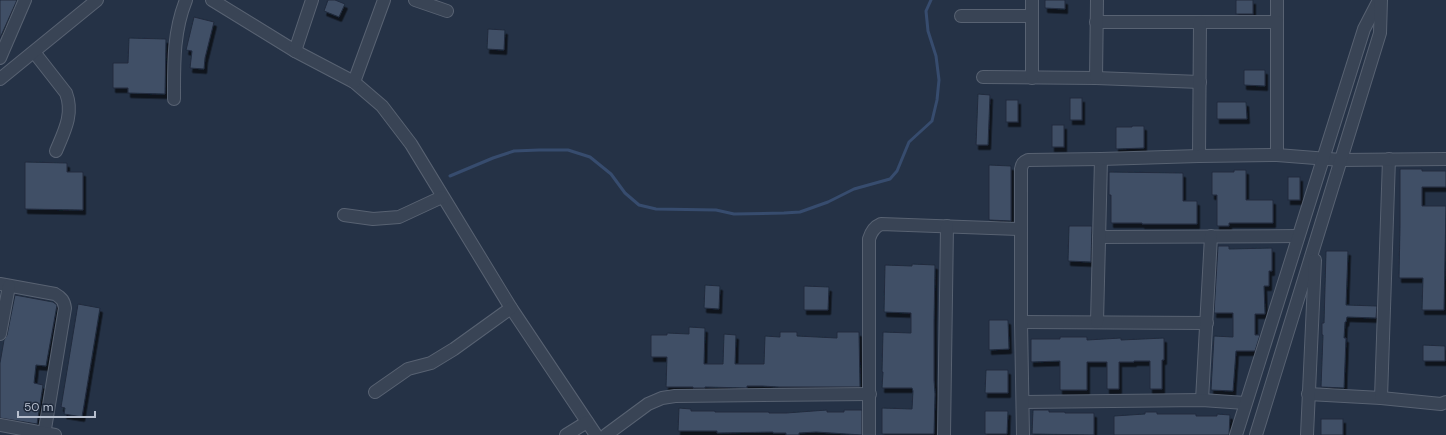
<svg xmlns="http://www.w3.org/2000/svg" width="1446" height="435" viewBox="0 0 1446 435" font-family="'DM Sans',sans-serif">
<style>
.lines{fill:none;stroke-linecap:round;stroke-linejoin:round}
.stream{stroke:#374c6e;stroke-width:3}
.building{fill:#414f66;stroke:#202b3d;filter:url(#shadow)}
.minor-casing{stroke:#586272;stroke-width:14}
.minor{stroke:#394455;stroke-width:12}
</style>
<defs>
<filter id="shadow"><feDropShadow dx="2.5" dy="4.5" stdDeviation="0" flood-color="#0009"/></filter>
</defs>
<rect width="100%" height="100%" fill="#253246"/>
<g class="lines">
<!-- stream -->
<path class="stream" d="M 450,176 L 493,158 L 514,151 L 539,150 L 568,150 L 590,157 L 611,174 L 625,193 L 639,205 L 656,209 L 716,210 L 734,214 L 784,213 L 800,212 L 828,202 L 854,189 L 890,179 L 897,171 L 909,142 L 932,121 L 937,100 L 939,80 L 936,56 L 928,31 L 926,11 L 931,0"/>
</g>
<!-- building -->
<g class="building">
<path d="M 0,0 L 17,0 L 0,38 Z"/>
<path d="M 328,0 L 335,0 L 345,4 L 339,17 L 324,11 Z"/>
<path d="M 1045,0 L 1065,0 L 1065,9 L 1045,8 Z"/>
<rect x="1236" y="0" width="17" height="14"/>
<path d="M 194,17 L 214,22 L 205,58 L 204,69 L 190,68 L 192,51 L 186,50 Z"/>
<path d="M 488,29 L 505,30 L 504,50 L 487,49 Z"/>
<path d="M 129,38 L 166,39 L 165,94 L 128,93 L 128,88 L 113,88 L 113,63 L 128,63 Z"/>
<path d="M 1244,70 L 1265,70 L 1265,86 L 1244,85 Z"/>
<path d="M 978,94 L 990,95 L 988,145 L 976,145 Z"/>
<rect x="1070" y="98" width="12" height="22"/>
<rect x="1006" y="100" width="12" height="22"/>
<path d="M 1217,102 L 1246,102 L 1247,119 L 1217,119 Z"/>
<rect x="1052" y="125" width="12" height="22"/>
<path d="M 1132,126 L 1144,126 L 1144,148 L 1116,149 L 1116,127 L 1132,127 Z"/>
<path d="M 25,162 L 67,163 L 67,172 L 83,172 L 83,210 L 25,209 Z"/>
<path d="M 989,165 L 1011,166 L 1011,221 L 989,220 Z"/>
<path d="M 1400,169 L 1422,169 L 1422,171 L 1446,171 L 1446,187 L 1422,187 L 1422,206 L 1446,206 L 1444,310 L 1422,310 L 1423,278 L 1399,278 L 1400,225 Z"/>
<path d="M 1234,170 L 1246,170 L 1246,200 L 1273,200 L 1273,223 L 1229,223 L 1229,226 L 1217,226 L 1217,195 L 1212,195 L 1212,172 L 1234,172 Z"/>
<path d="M 1109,172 L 1183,173 L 1183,201 L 1197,201 L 1197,224 L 1142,224 L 1142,223 L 1111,223 L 1111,195 L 1109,195 Z"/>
<rect x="1288" y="177" width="12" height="23"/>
<path d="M 1069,226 L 1092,226 L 1091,262 L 1068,261 Z"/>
<path d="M 1218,246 L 1229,246 L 1229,249 L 1272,248 L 1272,271 L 1269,271 L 1269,286 L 1264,286 L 1265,314 L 1255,314 L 1255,335 L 1260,335 L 1255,351 L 1236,351 L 1233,391 L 1211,390 L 1214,336 L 1233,337 L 1233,313 L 1214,313 Z"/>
<path d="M 1326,251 L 1348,251 L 1346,305 L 1377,306 L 1376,318 L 1347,317 L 1346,322 L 1345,322 L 1344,338 L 1346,338 L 1344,388 L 1321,387 L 1323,335 L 1322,335 L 1322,323 L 1324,323 Z"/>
<path d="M 912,264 L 935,265 L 934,322 L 934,380 L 935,394 L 934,434 L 882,434 L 882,408 L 912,409 L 913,391 L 912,388 L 882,388 L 883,372 L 882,372 L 883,332 L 911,333 L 911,313 L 884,312 L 885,265 L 912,266 Z"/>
<path d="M 705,285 L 720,286 L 719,309 L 704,308 Z"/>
<path d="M 804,286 L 829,287 L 828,310 L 804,310 Z"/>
<path d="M 15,295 L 53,302 L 57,305 L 46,366 L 36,365 L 34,383 L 43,385 L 37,424 L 0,418 L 0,363 L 4,340 L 7,335 Z"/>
<path d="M 78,304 L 100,308 L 82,417 L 64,414 L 65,408 L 61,407 Z"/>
<path d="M 989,320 L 1008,320 L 1009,349 L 989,350 Z"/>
<path d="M 689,327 L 705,328 L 704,364 L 723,364 L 724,334 L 736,335 L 735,364 L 764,364 L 765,336 L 780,337 L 780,332 L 797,332 L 797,336 L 837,338 L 837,332 L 859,332 L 860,387 L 779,387 L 762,386 L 747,386 L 747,388 L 705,387 L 705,388 L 693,388 L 693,387 L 666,387 L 667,357 L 651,357 L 651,335 L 667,335 L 667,333 L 689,334 Z"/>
<path d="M 1060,337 L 1087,337 L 1087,340 L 1121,338 L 1121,340 L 1164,338 L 1164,360 L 1162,360 L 1162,389 L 1150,389 L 1150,361 L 1134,361 L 1134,362 L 1119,362 L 1119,389 L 1107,389 L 1107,362 L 1087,362 L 1087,390 L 1060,390 L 1060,361 L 1031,362 L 1031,339 L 1060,339 Z"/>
<path d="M 1423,345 L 1445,346 L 1445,361 L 1423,361 Z"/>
<path d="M 986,370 L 1008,370 L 1008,393 L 985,393 Z"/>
<path d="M 679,408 L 691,409 L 691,411 L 715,411 L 715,412 L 769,412 L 769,413 L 786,413 L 827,410 L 827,412 L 844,412 L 844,410 L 862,410 L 862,435 L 816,432 L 799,433 L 799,435 L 786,435 L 786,433 L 773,433 L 773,432 L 717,433 L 717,431 L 678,431 Z"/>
<path d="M 1033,410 L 1049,410 L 1049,412 L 1065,412 L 1065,413 L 1094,413 L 1094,435 L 1032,434 Z"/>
<path d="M 985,411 L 1008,411 L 1007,434 L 985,434 Z"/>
<path d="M 1145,412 L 1157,412 L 1157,414 L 1196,414 L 1196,416 L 1217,416 L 1217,414 L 1230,415 L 1229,435 L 1114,435 L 1114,416 L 1145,414 Z"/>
<rect x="1321" y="419" width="22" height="16"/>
</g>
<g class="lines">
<!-- minor casing -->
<g class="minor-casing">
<g id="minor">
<path d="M 212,0 L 295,51 L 354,82 L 382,106 L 411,144 L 511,308 L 596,435"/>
<path d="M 415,0 L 447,11"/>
<path d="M 1277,0 L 1277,22"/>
<path d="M 961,16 L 1032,16"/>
<path d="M 1096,22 L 1277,22 L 1277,155"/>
<path d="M 295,51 L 312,0"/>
<path d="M 34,52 L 66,93 C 74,114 64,132 56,151"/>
<path d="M 0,58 L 25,0"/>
<path d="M 983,77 L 1096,78 L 1200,82"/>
<path d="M 1032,78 L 1032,0"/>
<path d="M 1096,78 L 1097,0"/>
<path d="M 0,79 L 97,0"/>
<path d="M 354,82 L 384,0"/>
<path d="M 174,99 C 174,65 173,32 186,0"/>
<path d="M 1199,156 L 1200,22"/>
<path d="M 344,215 L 373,219 L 399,217 L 442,197"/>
<path d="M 1099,237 L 1298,236"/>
<path d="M 0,284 L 55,294 C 62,298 64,301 65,308 L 44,435"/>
<path d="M 1021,322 L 1207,323"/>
<path d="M 1097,322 L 1101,159"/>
<path d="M 0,334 L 9,286"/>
<path d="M 375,392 L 408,369 L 431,363 L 454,349 L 511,308"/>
<path d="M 1308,394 L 1381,398 L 1441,404 L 1446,402"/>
<path d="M 1381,398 L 1389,159"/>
<path d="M 1202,400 L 1211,236"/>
<path d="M 1023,402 L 1202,400 L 1245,403"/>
<path d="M 0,425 L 55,435"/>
<path d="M 566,435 L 587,422"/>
<path d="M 606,435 L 648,404 L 662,398 L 675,396 L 870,394"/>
<path d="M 869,435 L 869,239 C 871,232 874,227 881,224 L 1021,229"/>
<path d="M 944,435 L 947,226"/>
<path d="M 1023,435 L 1021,322 L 1021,169 C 1022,164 1023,162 1028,160 L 1101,159 L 1199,156 L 1277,155 L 1341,160 L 1446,159"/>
<path d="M 1236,435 L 1364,29 L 1379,0"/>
<path d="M 1256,435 L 1380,33 L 1381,0"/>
<path d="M 1307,435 L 1315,260"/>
</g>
</g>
<!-- minor -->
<use href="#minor" class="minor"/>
</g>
<!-- scale -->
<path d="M18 411v6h77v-6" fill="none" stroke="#b7bfce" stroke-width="2"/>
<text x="24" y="411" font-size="12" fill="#b7bfce" stroke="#1e293b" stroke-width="3" paint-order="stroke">50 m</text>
</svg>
